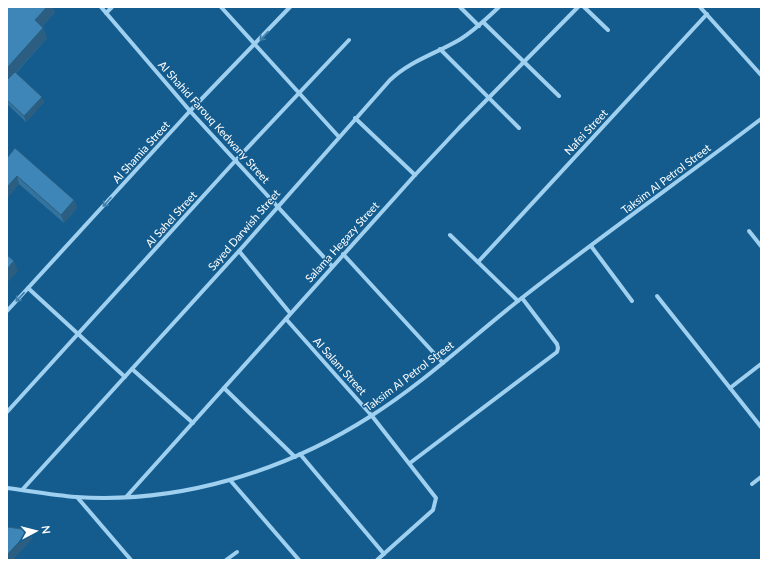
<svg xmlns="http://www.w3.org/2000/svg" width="768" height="567" viewBox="0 0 768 567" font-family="Lato,sans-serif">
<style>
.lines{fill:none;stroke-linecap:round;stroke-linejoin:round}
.street{stroke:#9fd0f0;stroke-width:4}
.wall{fill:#34739d}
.shaded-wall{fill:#2b5e80}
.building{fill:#3d86b7;stroke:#2b5e80}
.oneway{stroke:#3e7fab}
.labels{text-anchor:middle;stroke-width:3;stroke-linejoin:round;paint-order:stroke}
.street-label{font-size:11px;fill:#fff;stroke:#145c8e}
</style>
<rect width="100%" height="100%" fill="#145c8e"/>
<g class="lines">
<!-- street -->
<g class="street">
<path d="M 101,7 L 190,111 L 332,266"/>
<path d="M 221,7 L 339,137"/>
<path d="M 460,7 L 479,26"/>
<path d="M 584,7 L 608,30"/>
<path d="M 700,7 L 761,75"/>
<path d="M 106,13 L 112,7"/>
<path d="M 483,22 L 559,96"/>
<path d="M 440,49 L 519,128"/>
<path d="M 355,118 L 415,175"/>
<path d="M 749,231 L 761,246"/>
<path d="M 450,235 L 518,301"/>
<path d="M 591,246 L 632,301"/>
<path d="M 239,251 L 290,313"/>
<path d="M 343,254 L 443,363"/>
<path d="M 478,262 L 707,14"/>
<path d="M 28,288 L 125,377"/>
<path d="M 657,296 L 761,427"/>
<path d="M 7,311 L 190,111 L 290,7"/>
<path d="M 286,319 L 372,416 L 436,498 L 433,510 L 377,560"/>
<path d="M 132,369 L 193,423"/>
<path d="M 224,388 L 295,457"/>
<path d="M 730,388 L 761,364"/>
<path d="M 7,412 L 236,160 L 349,40"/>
<path d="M 300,454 L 384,554"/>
<path d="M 410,463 L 557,352 L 558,348 L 557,344 L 522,298"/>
<path d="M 230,480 L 299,560"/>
<path d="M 752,484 L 761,477"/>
<path d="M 7,488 C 30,491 53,495 76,497 C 180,504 285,471 371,416 C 425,382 472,337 523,297 C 601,236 682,179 761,119"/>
<path d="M 22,490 L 239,251 L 390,80 C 410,61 435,54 459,40 C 474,31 486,19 499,7"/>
<path d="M 127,496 L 415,175 L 459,128 L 578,7"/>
<path d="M 77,497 L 131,560"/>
<path d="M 226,560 L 237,552"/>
</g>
</g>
<!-- wall -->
<g class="wall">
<path d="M 7,7 L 55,12 L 42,27 L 43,28 L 47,38 L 16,73 L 44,102 L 26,122 L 7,104 Z"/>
<path d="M 7,158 L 74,200 L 77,208 L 64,223 L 19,184 L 7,198 Z"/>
</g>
<!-- shaded-wall -->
<g class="shaded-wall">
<path d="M 47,7 L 53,7 L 55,12 L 39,30 L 35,20 Z"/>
<path d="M 43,28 L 47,38 L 7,82 L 7,68 Z"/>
<path d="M 42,97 L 44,102 L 26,122 L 24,116 Z"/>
<path d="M 17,176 L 19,184 L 7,198 L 7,187 Z"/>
<path d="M 74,200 L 77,208 L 64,223 L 61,215 Z"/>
<path d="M 14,261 L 18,271 L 7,283 L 7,269 Z"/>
<path d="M 30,530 L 33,538 L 13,560 L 7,560 L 7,555 Z"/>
</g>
<!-- building -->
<g class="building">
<path d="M 7,7 L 47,7 L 35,20 L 43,28 L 7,68 Z"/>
<path d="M 15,72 L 42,97 L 24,116 L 7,100 L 7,80 Z"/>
<path d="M 15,148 L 74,200 L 61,215 L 17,176 L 7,187 L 7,158 Z"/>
<path d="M 7,255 L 14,261 L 7,269 Z"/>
<path d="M 7,527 L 30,530 L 7,555 Z"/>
</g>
<!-- one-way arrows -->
<defs><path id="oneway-shaft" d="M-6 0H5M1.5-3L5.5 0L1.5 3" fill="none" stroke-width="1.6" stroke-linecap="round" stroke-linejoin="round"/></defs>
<g class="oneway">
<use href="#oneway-shaft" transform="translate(264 36) rotate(133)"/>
<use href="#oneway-shaft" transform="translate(107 202) rotate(132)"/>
<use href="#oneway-shaft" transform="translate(20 297) rotate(133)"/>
</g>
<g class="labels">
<!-- street labels -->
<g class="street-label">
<text transform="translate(214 122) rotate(48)" y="4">Al Shahid Farouq Kedwany Street</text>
<text transform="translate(586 132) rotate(-47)" y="4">Nafei Street</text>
<text transform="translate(141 152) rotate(-48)" y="4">Al Shamia Street</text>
<text transform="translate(666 179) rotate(-37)" y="4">Taksim Al Petrol Street</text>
<text transform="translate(171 219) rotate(-48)" y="4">Al Sahel Street</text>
<text transform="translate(244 230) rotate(-49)" y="4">Sayed Darwish Street</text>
<text transform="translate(342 242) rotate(-48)" y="4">Salama Hegazy Street</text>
<text transform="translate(340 366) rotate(48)" y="4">Al Salam Street</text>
<text transform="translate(409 376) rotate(-37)" y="4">Taksim Al Petrol Street</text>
</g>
</g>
<!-- border -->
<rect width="768" height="567" fill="none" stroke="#ffffff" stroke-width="16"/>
<!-- north arrow -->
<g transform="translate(36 531) rotate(83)" stroke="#145c8e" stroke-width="3" paint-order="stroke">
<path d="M0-3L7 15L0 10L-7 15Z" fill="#ffffff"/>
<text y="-6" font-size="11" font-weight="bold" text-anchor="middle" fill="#ffffff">N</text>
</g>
</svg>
